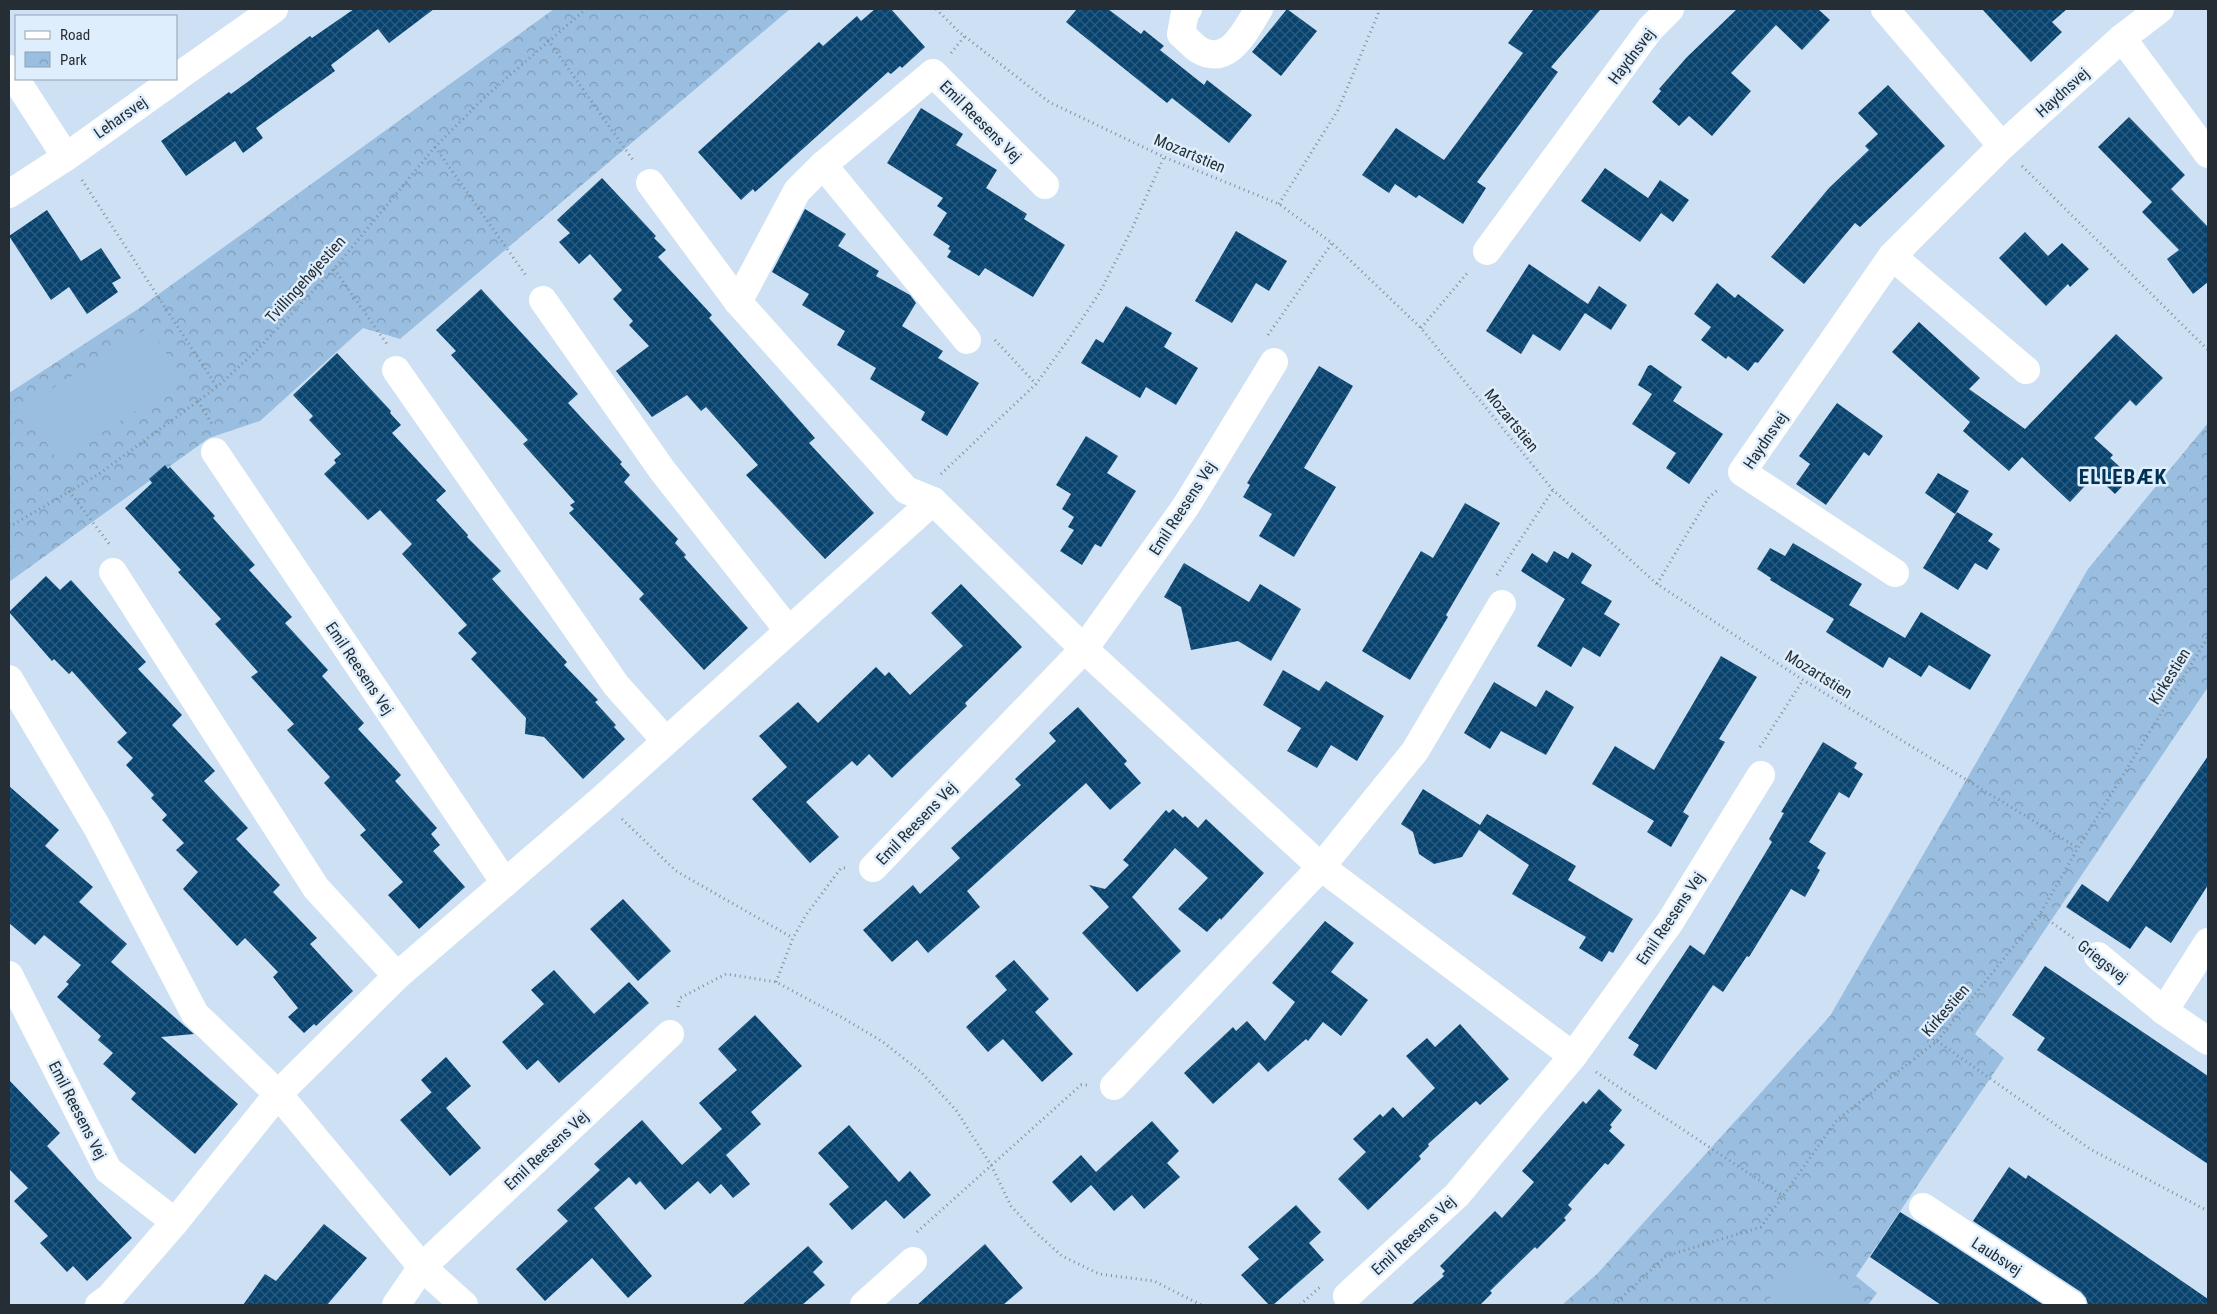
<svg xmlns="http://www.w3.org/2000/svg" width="2217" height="1314" viewBox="0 0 2217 1314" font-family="'Roboto Condensed',sans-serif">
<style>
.park{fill:url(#park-crowns)}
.pitch{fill:#9abee0}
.building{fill:url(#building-cross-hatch)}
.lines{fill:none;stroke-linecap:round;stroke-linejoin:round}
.path{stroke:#818f9d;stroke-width:3;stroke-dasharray:1 4;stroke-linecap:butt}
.minor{stroke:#fff;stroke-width:28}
.labels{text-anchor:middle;stroke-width:5;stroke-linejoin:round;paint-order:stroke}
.street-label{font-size:16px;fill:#262e35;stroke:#deeefd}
.district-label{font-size:21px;font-weight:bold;letter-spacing:1px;fill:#003053;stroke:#deeefd}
</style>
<defs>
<pattern id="park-crowns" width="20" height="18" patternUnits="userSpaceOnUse" patternTransform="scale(1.25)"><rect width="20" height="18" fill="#9abee0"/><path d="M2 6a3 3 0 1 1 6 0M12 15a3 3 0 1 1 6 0" fill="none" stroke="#7d9bb6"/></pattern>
<pattern id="building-cross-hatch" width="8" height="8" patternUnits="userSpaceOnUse" patternTransform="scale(1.25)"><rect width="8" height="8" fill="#07436e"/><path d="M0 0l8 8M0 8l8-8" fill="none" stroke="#2c5c7f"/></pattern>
</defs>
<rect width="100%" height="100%" fill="#cee1f4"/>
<!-- park -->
<g class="park">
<path d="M 554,9 L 790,9 L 400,339 L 363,328 L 260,421 L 209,438 L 9,582 L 9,393 L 138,309 Z"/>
<path d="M 2208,423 L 2208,687 L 1975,1034 L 2004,1058 L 1856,1276 L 1877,1293 L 1868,1305 L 1562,1305 L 1598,1273 L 1830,1016 L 2088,569 Z"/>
</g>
<!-- pitch -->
<g class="pitch">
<path d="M 149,327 L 184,380 L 58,461 L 23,407 Z"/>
<path d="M 1801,1253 L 1865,1296 L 1858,1305 L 1765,1305 Z"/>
</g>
<!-- building -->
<g class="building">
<path d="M 354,9 L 434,9 L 389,43 L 378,29 L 331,65 L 335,71 L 256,128 L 263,138 L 243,153 L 235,141 L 186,176 L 161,141 L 229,92 L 231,94 L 310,36 L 312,38 Z"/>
<path d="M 875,9 L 891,9 L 925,47 L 902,68 L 900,66 L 891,74 L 888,72 L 755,192 L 753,189 L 741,200 L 698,152 L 819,42 L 823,46 L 857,16 L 861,21 Z"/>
<path d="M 1077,9 L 1108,9 L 1141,34 L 1144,30 L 1164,46 L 1160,50 L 1204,85 L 1207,80 L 1252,115 L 1229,143 L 1172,98 L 1167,103 L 1066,22 Z"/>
<path d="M 1287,9 L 1317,31 L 1281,76 L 1252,52 Z"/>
<path d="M 1534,9 L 1601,9 L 1551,67 L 1558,72 L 1477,182 L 1486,188 L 1463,224 L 1419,195 L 1416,198 L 1395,184 L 1389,193 L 1362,175 L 1396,128 L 1444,160 L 1523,53 L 1508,43 Z"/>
<path d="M 1737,9 L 1818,9 L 1830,20 L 1802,50 L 1776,25 L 1731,73 L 1751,91 L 1712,136 L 1689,116 L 1679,126 L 1652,102 L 1661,91 L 1659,89 L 1687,57 Z"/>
<path d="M 1982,9 L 2067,9 L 2052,22 L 2062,32 L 2031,62 Z"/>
<path d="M 1888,85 L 1945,146 L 1860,227 L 1855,223 L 1804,284 L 1771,257 L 1829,188 L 1869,150 L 1865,146 L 1878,134 L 1858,113 Z"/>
<path d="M 921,108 L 963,134 L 956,145 L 997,170 L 986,188 L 1027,214 L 1024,219 L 1065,245 L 1033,297 L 985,268 L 979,276 L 947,257 L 951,251 L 948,249 L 950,246 L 933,235 L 947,213 L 937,206 L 943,198 L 887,163 Z"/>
<path d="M 2129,117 L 2185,175 L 2171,189 L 2208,227 L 2208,282 L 2193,294 L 2167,259 L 2179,250 L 2142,212 L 2152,202 L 2098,147 Z"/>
<path d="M 1605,168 L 1648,198 L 1660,180 L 1689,200 L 1673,222 L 1661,213 L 1640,242 L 1581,201 Z"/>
<path d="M 602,178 L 656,236 L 654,238 L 666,250 L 658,257 L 712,315 L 709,318 L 815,438 L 809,443 L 874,513 L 825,559 L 746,475 L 758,465 L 706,407 L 701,411 L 687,395 L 652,417 L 616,371 L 649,346 L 629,325 L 633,321 L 613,299 L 622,290 L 590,254 L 579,264 L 559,242 L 570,233 L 557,220 Z"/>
<path d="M 805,209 L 846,234 L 838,246 L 879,271 L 876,276 L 910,295 L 916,303 L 902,326 L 943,351 L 938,358 L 979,383 L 947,436 L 921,420 L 925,412 L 870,379 L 876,368 L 837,345 L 845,331 L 802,305 L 809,294 L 772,272 Z"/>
<path d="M 47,210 L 81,261 L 101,248 L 121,278 L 112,283 L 118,292 L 87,314 L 69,287 L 51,300 L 9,236 Z"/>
<path d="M 1236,231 L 1287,261 L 1269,291 L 1256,283 L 1232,323 L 1195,301 Z"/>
<path d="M 2025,232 L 2048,256 L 2062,243 L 2089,269 L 2070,287 L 2068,284 L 2046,306 L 1999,258 Z"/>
<path d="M 1529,264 L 1588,304 L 1599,286 L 1627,305 L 1611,330 L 1585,313 L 1560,351 L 1533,334 L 1521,354 L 1486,331 Z"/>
<path d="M 1717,283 L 1735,298 L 1738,294 L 1784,330 L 1758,363 L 1755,362 L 1748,371 L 1728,356 L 1726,359 L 1701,340 L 1711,327 L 1694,314 Z"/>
<path d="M 481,289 L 578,394 L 568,403 L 622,462 L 620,464 L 630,475 L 624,482 L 678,539 L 675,543 L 686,555 L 684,557 L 748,628 L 704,670 L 639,599 L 644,594 L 569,513 L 574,509 L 570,505 L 575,502 L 523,444 L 528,440 L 451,355 L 456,351 L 436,330 Z"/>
<path d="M 1126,306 L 1172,333 L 1164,347 L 1198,368 L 1176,405 L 1146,387 L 1140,398 L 1081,363 L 1096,339 L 1103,343 Z"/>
<path d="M 1919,322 L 1980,378 L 1969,389 L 2025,429 L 2116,334 L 2163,378 L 2136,406 L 2130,400 L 2094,438 L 2113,455 L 2110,458 L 2131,477 L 2115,494 L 2095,475 L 2070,502 L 2022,457 L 2009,471 L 1963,431 L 1970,422 L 1892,352 Z"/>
<path d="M 337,353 L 391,411 L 390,413 L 401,425 L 392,433 L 446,491 L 436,500 L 468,535 L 467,537 L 501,571 L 492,579 L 567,662 L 564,665 L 598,700 L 595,702 L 616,725 L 614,727 L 625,739 L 583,779 L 544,737 L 525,734 L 526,718 L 471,659 L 477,653 L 458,633 L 467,625 L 402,554 L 412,544 L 380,510 L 368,520 L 324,474 L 336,463 L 334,460 L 341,454 L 309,420 L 313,416 L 293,395 Z"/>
<path d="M 1651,365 L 1682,387 L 1673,401 L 1723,434 L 1689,484 L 1666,468 L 1676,453 L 1632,424 L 1652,394 L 1638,385 L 1648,366 Z"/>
<path d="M 1319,366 L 1353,386 L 1304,468 L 1336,487 L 1294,557 L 1259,536 L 1272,514 L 1243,497 L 1250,485 L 1247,483 Z"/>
<path d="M 1837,403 L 1883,436 L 1869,456 L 1864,452 L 1826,505 L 1796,484 L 1810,464 L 1799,456 Z"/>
<path d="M 1086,436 L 1118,456 L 1107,473 L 1136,491 L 1101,547 L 1095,544 L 1082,565 L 1060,551 L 1074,530 L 1068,527 L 1074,517 L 1062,509 L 1071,494 L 1056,485 Z"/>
<path d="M 165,465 L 168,469 L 170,467 L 215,516 L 213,518 L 255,565 L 249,570 L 292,617 L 285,623 L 328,670 L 322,676 L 364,723 L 358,729 L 401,775 L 395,781 L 437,828 L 431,834 L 440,845 L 433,851 L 465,887 L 419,929 L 388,895 L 403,882 L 360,835 L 366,830 L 324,783 L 330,777 L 287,730 L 294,724 L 251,677 L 258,672 L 215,624 L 221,619 L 178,572 L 181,570 L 125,508 L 152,483 L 149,479 Z"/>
<path d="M 1938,473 L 1969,491 L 1955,514 L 1925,493 Z"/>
<path d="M 1465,503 L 1500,523 L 1446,615 L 1448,617 L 1410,680 L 1362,651 L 1421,551 L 1433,558 Z"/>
<path d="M 1957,512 L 1993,534 L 1988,541 L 2000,549 L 1987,570 L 1975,563 L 1958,590 L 1923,568 Z"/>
<path d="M 1793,543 L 1862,584 L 1849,605 L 1905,638 L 1921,612 L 1991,655 L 1970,690 L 1929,665 L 1921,677 L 1889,657 L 1883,668 L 1826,632 L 1834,619 L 1770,580 L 1771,578 L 1757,569 L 1770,548 L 1785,556 Z"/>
<path d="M 1554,551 L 1568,559 L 1572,552 L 1592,565 L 1581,583 L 1612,601 L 1604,614 L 1620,624 L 1600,657 L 1583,647 L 1571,667 L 1537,646 L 1565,599 L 1521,571 L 1532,553 L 1547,563 Z"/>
<path d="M 1184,563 L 1249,602 L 1260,584 L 1301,609 L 1271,661 L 1238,641 L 1191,650 L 1181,607 L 1164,597 Z"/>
<path d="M 46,576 L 60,590 L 71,580 L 146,662 L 138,669 L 182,715 L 172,725 L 215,771 L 204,781 L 248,828 L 236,839 L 280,885 L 273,892 L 317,938 L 310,944 L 353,991 L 316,1026 L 314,1024 L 304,1033 L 288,1017 L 298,1008 L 273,977 L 278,972 L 245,938 L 237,946 L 183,889 L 198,872 L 176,850 L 184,843 L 162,820 L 167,815 L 151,798 L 154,795 L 126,765 L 133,758 L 117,742 L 127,733 L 72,671 L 69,674 L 54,659 L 52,661 L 9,612 Z"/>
<path d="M 961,584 L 1022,647 L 965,703 L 967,706 L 892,778 L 869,754 L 857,766 L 852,761 L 806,802 L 839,837 L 810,863 L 752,799 L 787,767 L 759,736 L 798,702 L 818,723 L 876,667 L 885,676 L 889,672 L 910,695 L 963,646 L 931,613 Z"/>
<path d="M 1721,656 L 1757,677 L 1719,739 L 1725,742 L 1683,812 L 1689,816 L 1671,847 L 1647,832 L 1654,821 L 1592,784 L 1615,746 L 1654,770 Z"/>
<path d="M 1283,670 L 1319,691 L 1326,681 L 1384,716 L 1357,761 L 1331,745 L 1317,768 L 1287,751 L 1301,728 L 1263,705 Z"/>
<path d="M 1494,682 L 1536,707 L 1546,690 L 1574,707 L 1546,755 L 1501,731 L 1490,749 L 1464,733 Z"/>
<path d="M 1078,707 L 1127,761 L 1124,764 L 1141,783 L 1110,810 L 1086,783 L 967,891 L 980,907 L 928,953 L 917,940 L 892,962 L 863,930 L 913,885 L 920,894 L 960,858 L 951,848 L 1021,785 L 1015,779 L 1056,741 L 1049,733 Z"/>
<path d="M 1823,742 L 1857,763 L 1854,768 L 1863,774 L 1849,798 L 1839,792 L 1809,842 L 1826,853 L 1817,868 L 1820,870 L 1805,897 L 1791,889 L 1749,957 L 1747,956 L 1723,992 L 1713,985 L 1656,1070 L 1633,1055 L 1639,1045 L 1628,1038 L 1690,945 L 1704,955 L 1772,842 L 1769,839 L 1784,813 L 1781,812 Z"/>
<path d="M 2208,756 L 2208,885 L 2171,943 L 2146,926 L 2130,949 L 2066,907 L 2082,884 L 2108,902 Z"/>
<path d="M 9,786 L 59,830 L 45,846 L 93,887 L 79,902 L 127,944 L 111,962 L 194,1034 L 161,1037 L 238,1104 L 195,1154 L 133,1101 L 131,1099 L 136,1093 L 103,1064 L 113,1053 L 98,1040 L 101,1036 L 57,997 L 69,984 L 66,982 L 81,965 L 44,935 L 35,945 L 9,923 Z"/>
<path d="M 1423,789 L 1480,825 L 1487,814 L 1576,866 L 1568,880 L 1633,919 L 1613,953 L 1609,951 L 1602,962 L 1579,948 L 1586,937 L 1512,894 L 1529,865 L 1479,830 L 1462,857 L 1434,864 L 1419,854 L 1413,832 L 1401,824 Z"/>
<path d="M 1173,809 L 1183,818 L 1185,816 L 1198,828 L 1206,819 L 1264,873 L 1221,920 L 1220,918 L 1207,932 L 1178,909 L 1208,878 L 1175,848 L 1132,897 L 1181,951 L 1137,992 L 1082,933 L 1109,907 L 1089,885 L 1105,889 L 1129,865 L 1123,860 L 1166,810 L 1169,813 Z"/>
<path d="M 623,899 L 671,951 L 638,981 L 590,929 Z"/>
<path d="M 1325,921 L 1354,943 L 1331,972 L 1368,1000 L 1341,1036 L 1323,1022 L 1308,1041 L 1306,1039 L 1268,1072 L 1259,1062 L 1213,1104 L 1184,1073 L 1233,1027 L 1236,1031 L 1247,1021 L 1265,1041 L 1295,1002 L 1272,983 Z"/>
<path d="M 1014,960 L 1049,999 L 1035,1012 L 1073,1054 L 1042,1082 L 1003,1039 L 988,1052 L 966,1027 L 1007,990 L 995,976 Z"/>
<path d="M 2045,966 L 2208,1076 L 2208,1164 L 2037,1050 L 2045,1038 L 2012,1015 Z"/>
<path d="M 554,970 L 594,1014 L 629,982 L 649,1003 L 559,1083 L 538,1060 L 527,1070 L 502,1042 L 544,1004 L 531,990 Z"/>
<path d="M 755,1015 L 802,1066 L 751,1112 L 761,1124 L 726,1155 L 750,1184 L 733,1198 L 721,1184 L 710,1194 L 698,1181 L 665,1210 L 640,1181 L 636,1185 L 629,1177 L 594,1208 L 652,1276 L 628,1298 L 592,1258 L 545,1301 L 516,1269 L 568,1221 L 557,1210 L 600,1170 L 594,1164 L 642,1120 L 682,1165 L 722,1129 L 699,1103 L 737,1070 L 718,1049 Z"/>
<path d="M 1460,1024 L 1509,1079 L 1480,1105 L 1476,1101 L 1428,1144 L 1429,1146 L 1419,1156 L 1421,1159 L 1368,1210 L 1338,1179 L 1366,1152 L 1353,1139 L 1380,1114 L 1383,1117 L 1393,1107 L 1403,1118 L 1435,1088 L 1406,1056 L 1427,1038 L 1435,1047 Z"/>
<path d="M 446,1057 L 471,1086 L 446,1108 L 481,1148 L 450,1176 L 400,1120 L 432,1092 L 433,1094 L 421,1080 Z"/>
<path d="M 9,1080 L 60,1133 L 47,1146 L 132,1238 L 87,1281 L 73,1266 L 67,1272 L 40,1243 L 48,1236 L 14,1201 L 28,1188 L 9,1169 Z"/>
<path d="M 1599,1089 L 1622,1110 L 1610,1125 L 1612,1127 L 1609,1131 L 1625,1145 L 1608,1165 L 1605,1163 L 1568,1205 L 1572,1209 L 1564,1218 L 1566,1220 L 1537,1249 L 1535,1247 L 1490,1291 L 1492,1293 L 1480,1305 L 1411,1305 L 1444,1276 L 1442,1274 L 1445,1271 L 1440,1266 L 1495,1211 L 1502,1218 L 1534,1182 L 1522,1171 L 1583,1101 L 1586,1104 Z"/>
<path d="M 1152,1121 L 1179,1151 L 1167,1163 L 1180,1177 L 1144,1209 L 1132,1195 L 1114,1211 L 1091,1185 L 1071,1203 L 1052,1182 L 1081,1155 L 1096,1172 Z"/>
<path d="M 849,1125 L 899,1182 L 910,1171 L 931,1195 L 904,1219 L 886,1200 L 852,1230 L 829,1204 L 849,1187 L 818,1153 Z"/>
<path d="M 2009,1167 L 2026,1179 L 2028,1175 L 2208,1299 L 2208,1305 L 2088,1305 L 2086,1298 L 2081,1292 L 1973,1221 Z"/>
<path d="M 1296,1205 L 1321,1232 L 1309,1243 L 1324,1260 L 1273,1305 L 1269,1305 L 1241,1275 L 1259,1259 L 1248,1247 Z"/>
<path d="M 1900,1212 L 1931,1231 L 2044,1305 L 1941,1305 L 1870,1257 Z"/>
<path d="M 324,1224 L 367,1258 L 327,1305 L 243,1305 L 265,1274 L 276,1281 Z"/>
<path d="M 985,1244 L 1023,1288 L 1003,1305 L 917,1305 Z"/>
<path d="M 808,1246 L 823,1262 L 813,1272 L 825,1285 L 802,1305 L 742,1305 Z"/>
</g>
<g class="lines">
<!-- path -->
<g class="path">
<path d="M 936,9 L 958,31 L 1049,102 L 1164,157 L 1279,204 L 1332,243 L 1421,328 L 1553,490 L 1657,584 L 1803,680 L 2078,848"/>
<path d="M 548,40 L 633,160"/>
<path d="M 951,53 L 965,36"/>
<path d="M 435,147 L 527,277"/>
<path d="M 2022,166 L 2208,350"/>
<path d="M 82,180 L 217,387"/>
<path d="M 1279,204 L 1338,110 L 1380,9"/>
<path d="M 334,269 L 387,344"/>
<path d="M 1421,328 L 1469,271"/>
<path d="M 1268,335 L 1332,243"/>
<path d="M 995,340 L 1036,384"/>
<path d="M 198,401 L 212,424"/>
<path d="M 941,474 L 1036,384 L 1068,340 L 1100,292 L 1130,233 L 1164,157"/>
<path d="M 69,491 L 110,545"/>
<path d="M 9,527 L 99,474 L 217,387 L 256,351 L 334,269 L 435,147 L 486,96 L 586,9"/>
<path d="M 1497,575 L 1553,490"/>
<path d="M 1657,584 L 1709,497 L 1719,489"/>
<path d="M 1760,747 L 1803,680"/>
<path d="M 622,819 L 676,871 L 793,938"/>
<path d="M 2040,914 L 2076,940"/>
<path d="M 776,982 L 793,938 L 806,915 L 841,868 L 845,868"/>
<path d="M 678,1007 L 680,998 L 726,974 L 776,982 L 843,1018 L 883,1042 L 921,1072 L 956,1110 L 991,1165 L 1011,1206 L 1035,1232 L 1062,1256 L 1099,1274 L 1154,1281 L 1201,1305"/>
<path d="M 1937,1041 L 2090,1149 L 2208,1211"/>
<path d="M 1596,1072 L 1783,1196"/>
<path d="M 917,1232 L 1081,1085 L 1087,1085"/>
<path d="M 1300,1305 L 1320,1287"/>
<path d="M 1614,1305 L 1666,1256 L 1761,1227 L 1837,1120 L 1937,1041 L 2040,914 L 2078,848 L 2208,637"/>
</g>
<!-- minor -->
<g class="minor">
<path d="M 1188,9 L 1185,12 L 1181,34 C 1187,39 1193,46 1199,50 C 1230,67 1245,30 1259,9"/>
<path d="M 1885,9 L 2002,146"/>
<path d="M 2122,38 L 2208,154"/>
<path d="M 9,69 L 66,157"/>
<path d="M 176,78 L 274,9"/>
<path d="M 823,165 L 967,340"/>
<path d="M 650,183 L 738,302 L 906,490 L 933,501"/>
<path d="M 9,194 L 66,157 L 175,79"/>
<path d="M 1487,251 L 1650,29 L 1670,9"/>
<path d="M 1892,256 L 2026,370"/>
<path d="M 543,300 L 662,470 L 788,630"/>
<path d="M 738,302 L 797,191 L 823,165 L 933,73 L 1045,185"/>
<path d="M 396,370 L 616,685 L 665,740"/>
<path d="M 215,452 L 505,883"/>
<path d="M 113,572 L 316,888 L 397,976"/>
<path d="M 1895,573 L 1742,472 L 1892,256 L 2002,146 L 2122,38 L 2160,9"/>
<path d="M 9,679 L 97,827 L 195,1014 L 278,1094 L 422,1267 L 464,1305"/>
<path d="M 873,868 L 1084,649 L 1186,506 L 1274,362"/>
<path d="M 2098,956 L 2164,1011 L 2208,1041"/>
<path d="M 9,975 L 108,1170 L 175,1222"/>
<path d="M 2164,1011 L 2208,942"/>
<path d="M 1114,1086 L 1321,867 L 1415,751 L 1502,604"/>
<path d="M 1923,1207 L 2072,1305"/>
<path d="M 1347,1296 L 1457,1195 L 1573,1056 L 1670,922 L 1761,775"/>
<path d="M 99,1305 L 110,1297 L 175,1222 L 278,1094 L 397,976 L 602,799 L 933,501 L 1084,649 L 1321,867 L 1573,1056"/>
<path d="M 396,1305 L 422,1267 L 670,1034"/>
<path d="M 864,1305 L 913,1261"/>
</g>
</g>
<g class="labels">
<!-- street labels -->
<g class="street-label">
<text transform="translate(1631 56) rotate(-53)" y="6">Haydnsvej</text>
<text transform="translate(2062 92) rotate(-42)" y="6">Haydnsvej</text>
<text transform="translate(120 117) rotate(-35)" y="6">Leharsvej</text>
<text transform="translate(981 121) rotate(45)" y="6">Emil Reesens Vej</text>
<text transform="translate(1190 153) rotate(23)" y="6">Mozartstien</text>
<text transform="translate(305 279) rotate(-48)" y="6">Tvillingehøjestien</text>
<text transform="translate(1512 420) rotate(51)" y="6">Mozartstien</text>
<text transform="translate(1765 440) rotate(-56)" y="6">Haydnsvej</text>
<text transform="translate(1182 508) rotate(-57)" y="6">Emil Reesens Vej</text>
<text transform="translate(360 668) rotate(56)" y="6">Emil Reesens Vej</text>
<text transform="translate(1819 674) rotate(32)" y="6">Mozartstien</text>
<text transform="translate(2169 676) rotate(-58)" y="6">Kirkestien</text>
<text transform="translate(916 823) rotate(-46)" y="6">Emil Reesens Vej</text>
<text transform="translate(1670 918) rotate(-56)" y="6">Emil Reesens Vej</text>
<text transform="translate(2103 961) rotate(38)" y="6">Griegsvej</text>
<text transform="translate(1945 1010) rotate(-49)" y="6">Kirkestien</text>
<text transform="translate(78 1110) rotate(63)" y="6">Emil Reesens Vej</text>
<text transform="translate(546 1150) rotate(-43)" y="6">Emil Reesens Vej</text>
<text transform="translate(1413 1235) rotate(-43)" y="6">Emil Reesens Vej</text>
<text transform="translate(1997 1256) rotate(33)" y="6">Laubsvej</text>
</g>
<!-- district labels -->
<g class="district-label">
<text x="2123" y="484">ELLEBÆK</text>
</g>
</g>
<!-- border -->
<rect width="2217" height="1314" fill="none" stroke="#262e35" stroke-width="20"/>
<!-- legend -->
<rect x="15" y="15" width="162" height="65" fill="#deeefd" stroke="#94a1ad"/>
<rect x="25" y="31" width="25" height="8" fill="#ffffff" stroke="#94a1ad"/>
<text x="60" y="40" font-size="15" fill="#262e35">Road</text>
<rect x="25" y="52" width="25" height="15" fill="url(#park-crowns)" stroke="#94a1ad"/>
<text x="60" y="65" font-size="15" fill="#262e35">Park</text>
</svg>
